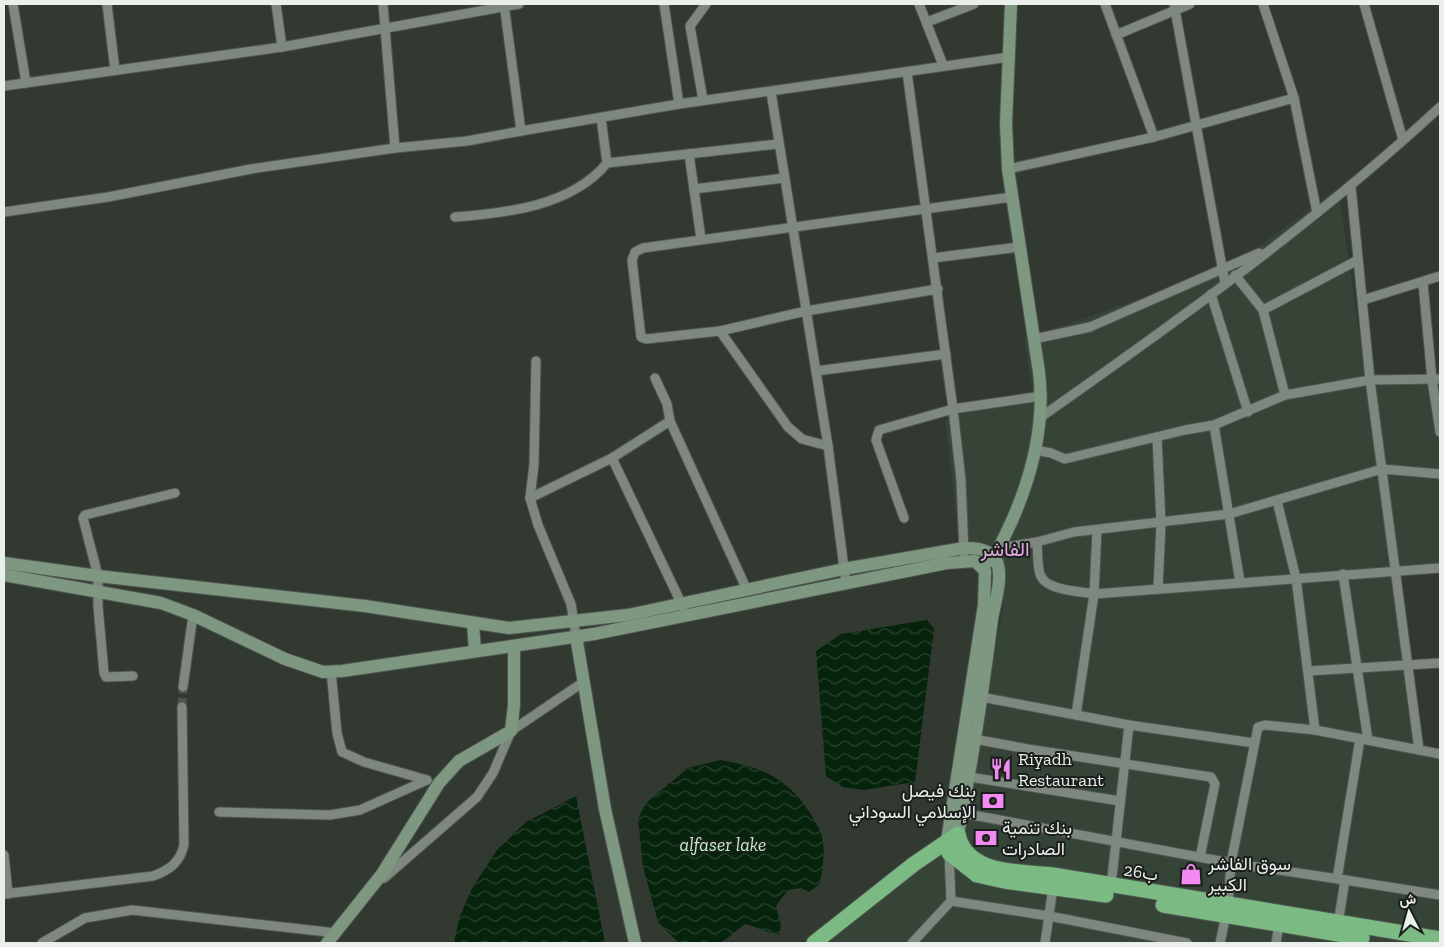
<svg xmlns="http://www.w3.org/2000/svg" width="1444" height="947" viewBox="0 0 1444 947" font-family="'Zilla Slab',Vazirmatn,serif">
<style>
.built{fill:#364337}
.water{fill:url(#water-waves)}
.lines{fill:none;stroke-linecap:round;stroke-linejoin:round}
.street-tunnel{stroke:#4d544d;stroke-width:9;stroke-dasharray:9 4.5;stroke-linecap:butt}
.street-casing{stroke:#4f564f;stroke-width:11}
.secondary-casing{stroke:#4f564f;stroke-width:14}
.highway-casing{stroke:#4f564f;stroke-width:17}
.street{stroke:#7f887f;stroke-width:9}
.secondary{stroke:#7e9780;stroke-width:12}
.highway{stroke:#7bba82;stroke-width:15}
.labels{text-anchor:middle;stroke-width:4;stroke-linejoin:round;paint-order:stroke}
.poi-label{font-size:18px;fill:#e9efea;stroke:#1b1f1b;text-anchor:start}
.street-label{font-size:18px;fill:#e9efea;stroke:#1b1f1b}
.water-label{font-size:19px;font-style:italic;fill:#bcf2c1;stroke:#1b1f1b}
.quarter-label{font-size:20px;fill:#e3a9e2;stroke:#1b1f1b}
</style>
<defs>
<pattern id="water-waves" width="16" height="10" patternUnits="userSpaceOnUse" patternTransform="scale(1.25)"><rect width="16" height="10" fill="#06230c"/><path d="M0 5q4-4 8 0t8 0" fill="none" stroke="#2a4330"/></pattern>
</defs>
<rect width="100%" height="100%" fill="#313931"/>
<!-- built -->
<path class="built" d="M 1338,188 L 1366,377 L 1440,373 L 1440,571 L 1398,574 L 1424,754 L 1440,757 L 1440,943 L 835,943 L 830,940 L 961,832 L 1004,601 L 959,542 L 945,420 L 1032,391 L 1024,339 L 1229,268 Z"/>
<!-- water -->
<g class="water">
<path d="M 927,620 L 934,629 L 915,782 L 863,790 L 843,787 L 826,776 L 816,651 L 841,634 Z"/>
<path d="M 720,760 C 761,767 787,777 810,813 C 814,820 820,829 822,837 C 826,852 822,869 820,884 L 809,892 L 801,888 L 788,890 L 776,906 L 781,926 L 779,935 C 767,933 758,927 745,924 L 721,943 L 679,943 L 658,922 L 643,867 L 638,819 L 646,803 L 688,768 Z"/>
<path d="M 576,796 L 605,943 L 454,943 L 459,919 L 471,890 L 497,850 L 526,822 Z"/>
</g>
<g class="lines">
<!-- street-tunnel -->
<path class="street-tunnel" d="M 182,707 L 183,687"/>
<!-- street casing -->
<g class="street-casing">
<g id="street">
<path d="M 13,4 L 26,83"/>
<path d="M 107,4 L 115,70"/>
<path d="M 276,4 L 282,47"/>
<path d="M 383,4 L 395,148"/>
<path d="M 504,4 L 521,131 L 679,104 L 1009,57"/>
<path d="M 664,4 L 679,104"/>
<path d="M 919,4 L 943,65"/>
<path d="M 1105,4 L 1154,137"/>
<path d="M 1174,4 L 1225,283"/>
<path d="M 1263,4 L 1294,98 L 1317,213"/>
<path d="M 1364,4 L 1403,140"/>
<path d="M 927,22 L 974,4"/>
<path d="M 1116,35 L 1190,4"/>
<path d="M 907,72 L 953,409 L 961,480 L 964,553"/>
<path d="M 4,86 L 282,47 L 519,4"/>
<path d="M 771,92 L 828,446 L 846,583"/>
<path d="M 703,100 L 690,26 L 706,4"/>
<path d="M 601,118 L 607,163 L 778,144"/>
<path d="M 689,154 L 701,239"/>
<path d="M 1008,169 L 1154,137 L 1294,98"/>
<path d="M 1351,187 L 1370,380 L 1419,750"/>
<path d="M 694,189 L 784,178"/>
<path d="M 4,212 L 108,197 L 251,169 L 395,148 L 467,141 L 521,131"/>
<path d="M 455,217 C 507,213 572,206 607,163"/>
<path d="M 933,258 L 1019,247"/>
<path d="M 1235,275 L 1263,310 L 1356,261"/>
<path d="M 1423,283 L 1432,380 L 1440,432"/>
<path d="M 938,289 L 806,311 L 720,331 L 646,339 L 641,337 L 632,260 L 635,252 L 643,248 L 1012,197"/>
<path d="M 1211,294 L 1248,412"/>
<path d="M 1363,300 L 1440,276"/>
<path d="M 1263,310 L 1285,395"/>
<path d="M 720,331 L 788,427 L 802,439 L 828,446"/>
<path d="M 1034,339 L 1090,327 L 1259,253"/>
<path d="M 536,361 L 534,464 L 530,498 L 538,525 L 571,604 L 576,636"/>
<path d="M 816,371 L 946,354"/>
<path d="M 655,378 L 667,404 L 670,421 L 747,590"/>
<path d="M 1041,417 C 1179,320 1317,221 1440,107"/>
<path d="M 1214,425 L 1240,582"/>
<path d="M 1157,437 L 1161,523 L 1158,589"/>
<path d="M 1035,450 L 1051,453 L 1065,459 L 1185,430 L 1214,425 L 1285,395 L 1370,380 L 1440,379"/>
<path d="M 612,458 L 683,607"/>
<path d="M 530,498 L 612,458 L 670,421"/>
<path d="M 1277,501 L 1296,578 L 1315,730"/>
<path d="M 904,518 L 876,440 L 879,430 L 953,409 L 1042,396"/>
<path d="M 1037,542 C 1038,552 1037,565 1040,574 C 1045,591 1080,591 1094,594 L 1440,568"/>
<path d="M 1000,548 L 1037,542 L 1074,532 L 1229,514 L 1382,469 L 1440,474"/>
<path d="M 1343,574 L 1368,740"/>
<path d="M 331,671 L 337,733 L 342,752 L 364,762 L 427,780"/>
<path d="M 1308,671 L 1440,663"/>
<path d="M 133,676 L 106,677 L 104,673 L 98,606 L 98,576 L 83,518 L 85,515 L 175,493"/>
<path d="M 183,687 L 193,615"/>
<path d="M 976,696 L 1129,725 L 1254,743"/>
<path d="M 1076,715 L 1094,594 L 1097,530"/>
<path d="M 974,739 L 1028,749 L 1211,777 L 1215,784 L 1200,857"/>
<path d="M 963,776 L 1120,801"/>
<path d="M 219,812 L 330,815 L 360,810 L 427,780"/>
<path d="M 962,813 L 1231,863 L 1345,880 L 1338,924"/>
<path d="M 4,855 L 8,894"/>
<path d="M 384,878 L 477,797 L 493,773 L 511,731 L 582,683"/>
<path d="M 1337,879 L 1360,739"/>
<path d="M 1345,880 L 1440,895"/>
<path d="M 1111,886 L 1129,725"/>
<path d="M 4,894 L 153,876 C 170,870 180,862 184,845 L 182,707"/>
<path d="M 951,901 L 1049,916 L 1187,943"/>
<path d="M 42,943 L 85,918 L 132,910 L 336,933"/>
<path d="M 912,943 L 951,901 L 949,853"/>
<path d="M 1045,943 L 1053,887"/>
<path d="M 1220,943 L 1228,905 L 1231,863 L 1258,727 L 1265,725 L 1315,730 L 1440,754"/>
<path d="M 1276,943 L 1279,924"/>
</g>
</g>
<!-- secondary casing -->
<g class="secondary-casing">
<g id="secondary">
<path d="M 988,562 L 994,557 C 1025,500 1047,437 1039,372 L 1008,169 L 1006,123 L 1011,4"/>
<path d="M 4,563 L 98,576 L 365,606 L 509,628 L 628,615 L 844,569 L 964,548 C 976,548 992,549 997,562 C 1003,577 995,602 992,619 C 983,691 972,763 958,834"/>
<path d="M 4,575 L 161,603 L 193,615 L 285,659 L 323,672 L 342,671 L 594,634 L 947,563 L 975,561 L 985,571 L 984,605 L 947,841"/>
<path d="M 473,624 L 475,651"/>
<path d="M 576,636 L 605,809 L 635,943"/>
<path d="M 327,943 L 382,874 L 439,783 L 459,761 L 511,731 L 514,705 L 514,646"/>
</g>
</g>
<!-- highway casing -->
<g class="highway-casing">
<g id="highway">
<path d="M 947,841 L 949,853 L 977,875 L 1004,881 L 1106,895"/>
<path d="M 1163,905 L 1362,938"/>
<path d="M 814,943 L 914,864 L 958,834 C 966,875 1020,871 1053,875 L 1440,939"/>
</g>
</g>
<!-- street -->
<use href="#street" class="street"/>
<!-- secondary -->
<use href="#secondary" class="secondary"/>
<!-- highway -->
<use href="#highway" class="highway"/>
</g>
<!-- icons -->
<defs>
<g id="restaurant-bare" transform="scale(1.725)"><path d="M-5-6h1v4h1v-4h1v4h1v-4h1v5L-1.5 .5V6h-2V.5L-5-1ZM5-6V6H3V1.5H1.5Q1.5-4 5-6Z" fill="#f38af2" stroke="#1b1f1b" stroke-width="2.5" paint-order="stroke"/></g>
<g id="bank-bare" transform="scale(1.725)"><path d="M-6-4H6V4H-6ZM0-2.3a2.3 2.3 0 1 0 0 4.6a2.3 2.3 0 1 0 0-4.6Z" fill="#f38af2" stroke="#1b1f1b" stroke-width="2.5" paint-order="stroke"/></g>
<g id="shop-bare" transform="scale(1.725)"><path d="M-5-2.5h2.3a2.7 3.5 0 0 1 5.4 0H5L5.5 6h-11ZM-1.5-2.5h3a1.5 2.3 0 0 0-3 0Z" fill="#f38af2" stroke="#1b1f1b" stroke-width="2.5" paint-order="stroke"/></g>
</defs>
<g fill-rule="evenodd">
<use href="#restaurant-bare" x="1001" y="769"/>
<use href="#bank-bare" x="993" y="801"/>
<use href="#bank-bare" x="986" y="838"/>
<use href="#shop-bare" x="1191" y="874"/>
</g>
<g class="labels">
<!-- poi labels -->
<g class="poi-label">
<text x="1018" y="765">Riyadh<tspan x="1018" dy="21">Restaurant</tspan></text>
<text x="976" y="797" text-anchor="end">بنك فيصل<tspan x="976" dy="21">الإسلامي السوداني</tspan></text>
<text x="1002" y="834">بنك تنمية<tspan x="1002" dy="21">الصادرات</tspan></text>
<text x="1208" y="870">سوق الفاشر<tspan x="1208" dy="21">الكبير</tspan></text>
</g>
<!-- street labels -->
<g class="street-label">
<text transform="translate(1141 872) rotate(9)" y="6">26ب</text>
</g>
<!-- water labels -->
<g class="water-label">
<text x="723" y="851">alfaser lake</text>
</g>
<!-- quarter labels -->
<g class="quarter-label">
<text x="1005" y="556">الفاشر</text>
</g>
</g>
<!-- border -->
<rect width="1444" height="947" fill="none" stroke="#e9efea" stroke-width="10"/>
<!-- north arrow -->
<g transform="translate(1409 912) rotate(354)" stroke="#1b1f1b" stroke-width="4" paint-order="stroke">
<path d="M0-4L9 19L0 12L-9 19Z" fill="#e9efea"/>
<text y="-8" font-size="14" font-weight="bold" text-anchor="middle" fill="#e9efea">ش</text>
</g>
</svg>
